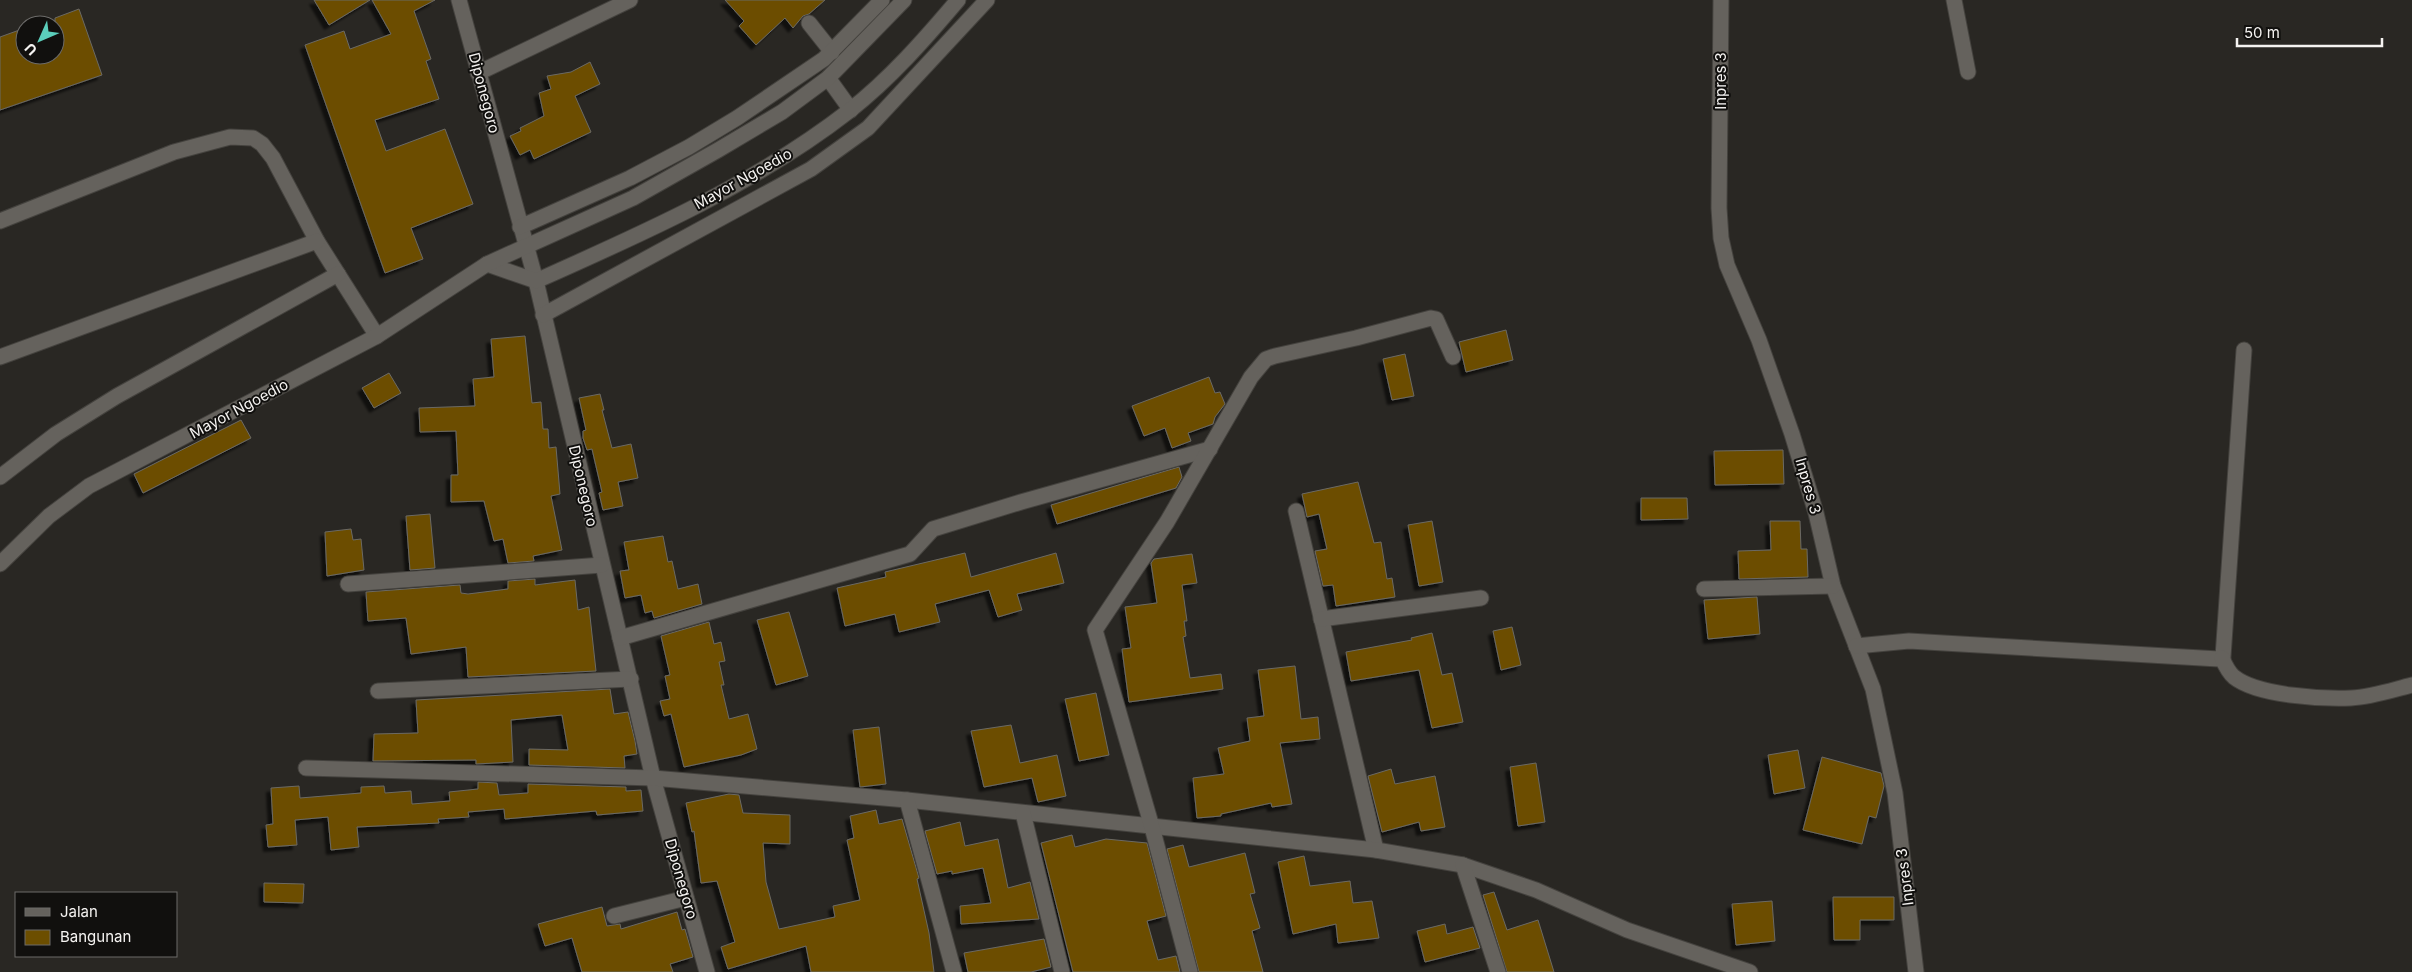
<svg xmlns="http://www.w3.org/2000/svg" width="2412" height="972" viewBox="0 0 2412 972" font-family="Inter,sans-serif">
<style>
.building{fill:#6c4e00;stroke:#6b6964;filter:url(#shadow)}
.lines{fill:none;stroke-linecap:round;stroke-linejoin:round}
.minor-casing{stroke:#44423e;stroke-width:17}
.minor{stroke:#65625d;stroke-width:15}
.labels{text-anchor:middle;stroke-width:4;stroke-linejoin:round;paint-order:stroke}
.street-label{font-size:15px;fill:#f5f3f1;stroke:#11100e}
</style>
<defs>
<filter id="shadow"><feDropShadow dx="-4.5" dy="4.5" stdDeviation="1" flood-color="#0009"/></filter>
</defs>
<rect width="100%" height="100%" fill="#292723"/>
<!-- building -->
<g class="building">
<path d="M 314,0 L 370,0 L 329,25 Z"/>
<path d="M 372,0 L 435,0 L 414,11 L 431,59 L 426,61 L 439,99 L 375,120 L 386,151 L 445,129 L 473,204 L 411,228 L 423,259 L 385,273 L 305,45 L 344,31 L 350,49 L 391,34 Z"/>
<path d="M 725,0 L 825,0 L 809,14 L 803,16 L 793,28 L 785,18 L 756,45 L 739,26 L 744,21 Z"/>
<path d="M 79,9 L 102,75 L 0,110 L 0,37 L 25,28 L 25,55 L 55,55 L 55,18 Z"/>
<path d="M 590,62 L 600,84 L 575,96 L 591,132 L 534,159 L 530,150 L 520,155 L 510,136 L 521,131 L 520,128 L 544,116 L 539,93 L 551,89 L 547,76 L 571,72 Z"/>
<path d="M 1506,330 L 1513,360 L 1466,372 L 1459,342 Z"/>
<path d="M 525,336 L 532,403 L 541,402 L 543,429 L 548,429 L 549,448 L 556,447 L 560,494 L 551,496 L 562,550 L 533,556 L 534,561 L 508,563 L 503,539 L 494,541 L 484,501 L 451,502 L 451,475 L 458,475 L 456,431 L 420,432 L 419,408 L 475,406 L 473,379 L 494,377 L 491,339 Z"/>
<path d="M 1405,354 L 1414,396 L 1392,400 L 1383,359 Z"/>
<path d="M 389,373 L 401,393 L 374,408 L 362,388 Z"/>
<path d="M 1209,377 L 1215,393 L 1220,392 L 1225,404 L 1215,417 L 1213,424 L 1188,433 L 1191,441 L 1172,448 L 1165,428 L 1144,436 L 1132,406 Z"/>
<path d="M 600,394 L 604,410 L 602,410 L 612,448 L 631,444 L 638,478 L 618,482 L 623,506 L 603,510 L 599,493 L 602,492 L 592,449 L 587,450 L 583,438 L 583,431 L 586,430 L 579,398 Z"/>
<path d="M 241,420 L 251,438 L 143,493 L 134,474 Z"/>
<path d="M 1783,450 L 1784,484 L 1715,485 L 1714,451 Z"/>
<path d="M 1179,467 L 1182,477 L 1176,488 L 1057,524 L 1051,505 Z"/>
<path d="M 1358,482 L 1374,543 L 1381,542 L 1387,579 L 1392,578 L 1395,597 L 1336,606 L 1333,585 L 1323,586 L 1315,551 L 1327,549 L 1319,514 L 1307,517 L 1302,494 Z"/>
<path d="M 1641,498 L 1687,498 L 1688,519 L 1641,520 Z"/>
<path d="M 430,514 L 435,568 L 410,570 L 406,516 Z"/>
<path d="M 1432,521 L 1443,582 L 1419,586 L 1408,525 Z"/>
<path d="M 1770,521 L 1800,521 L 1801,549 L 1807,549 L 1808,577 L 1739,579 L 1738,551 L 1771,550 Z"/>
<path d="M 351,529 L 353,540 L 361,539 L 364,570 L 327,576 L 325,532 Z"/>
<path d="M 663,536 L 668,562 L 672,561 L 678,589 L 698,584 L 702,604 L 654,618 L 652,611 L 645,613 L 641,595 L 625,598 L 620,571 L 629,570 L 624,542 Z"/>
<path d="M 965,553 L 971,577 L 1056,553 L 1064,583 L 1017,594 L 1022,610 L 998,617 L 989,590 L 935,604 L 940,622 L 899,632 L 895,614 L 845,626 L 837,588 L 886,577 L 885,572 Z"/>
<path d="M 1192,554 L 1197,583 L 1182,585 L 1187,621 L 1184,621 L 1186,636 L 1183,637 L 1190,678 L 1221,674 L 1223,689 L 1129,702 L 1122,649 L 1131,648 L 1125,607 L 1157,603 L 1151,563 L 1154,559 Z"/>
<path d="M 535,579 L 535,585 L 575,580 L 578,610 L 589,607 L 596,671 L 468,677 L 466,647 L 411,654 L 406,618 L 368,621 L 366,592 L 460,585 L 461,593 L 468,594 L 508,589 L 508,581 Z"/>
<path d="M 1757,597 L 1760,634 L 1708,639 L 1704,600 Z"/>
<path d="M 789,612 L 808,676 L 776,685 L 757,620 Z"/>
<path d="M 709,622 L 714,644 L 721,642 L 725,661 L 719,662 L 724,685 L 721,685 L 729,719 L 748,714 L 757,749 L 741,755 L 684,767 L 671,714 L 664,716 L 660,701 L 670,699 L 665,676 L 670,675 L 661,636 Z"/>
<path d="M 1512,627 L 1521,665 L 1501,670 L 1493,631 Z"/>
<path d="M 1432,633 L 1442,675 L 1452,673 L 1463,722 L 1432,728 L 1419,670 L 1351,681 L 1346,652 L 1412,640 L 1411,638 Z"/>
<path d="M 1295,666 L 1301,719 L 1318,717 L 1320,739 L 1280,743 L 1292,804 L 1272,807 L 1271,803 L 1221,814 L 1221,816 L 1197,818 L 1193,778 L 1224,774 L 1218,748 L 1250,741 L 1247,718 L 1264,716 L 1258,670 Z"/>
<path d="M 610,689 L 614,714 L 628,712 L 635,741 L 637,754 L 624,756 L 625,768 L 529,765 L 529,749 L 568,750 L 562,715 L 511,720 L 513,762 L 476,764 L 476,760 L 373,761 L 374,734 L 418,733 L 416,700 Z"/>
<path d="M 1096,693 L 1109,755 L 1079,761 L 1065,699 Z"/>
<path d="M 1011,725 L 1020,763 L 1057,755 L 1066,796 L 1038,802 L 1032,778 L 984,787 L 971,731 Z"/>
<path d="M 879,727 L 886,784 L 860,787 L 853,730 Z"/>
<path d="M 1798,750 L 1805,788 L 1774,794 L 1768,755 Z"/>
<path d="M 1822,757 L 1881,773 L 1884,786 L 1876,818 L 1869,816 L 1862,844 L 1803,830 Z"/>
<path d="M 1536,763 L 1545,822 L 1518,826 L 1510,767 Z"/>
<path d="M 1391,769 L 1395,784 L 1435,776 L 1445,827 L 1421,831 L 1419,822 L 1382,832 L 1368,776 Z"/>
<path d="M 478,782 L 497,783 L 499,795 L 528,793 L 528,784 L 626,787 L 626,791 L 641,790 L 643,811 L 597,815 L 596,811 L 505,819 L 504,809 L 468,812 L 469,817 L 438,819 L 439,823 L 357,827 L 359,847 L 331,850 L 328,817 L 295,820 L 297,845 L 268,847 L 266,825 L 273,824 L 271,788 L 299,786 L 300,798 L 361,793 L 361,787 L 384,786 L 385,793 L 411,791 L 412,804 L 450,801 L 449,792 L 478,789 Z"/>
<path d="M 729,794 L 739,795 L 743,813 L 790,815 L 790,844 L 763,843 L 766,882 L 779,929 L 835,917 L 833,906 L 860,900 L 847,840 L 854,838 L 850,816 L 876,810 L 879,824 L 902,819 L 919,878 L 917,879 L 929,933 L 934,972 L 811,972 L 806,946 L 728,969 L 721,947 L 735,942 L 717,881 L 701,883 L 694,831 L 692,832 L 686,803 Z"/>
<path d="M 960,822 L 965,846 L 998,839 L 1008,888 L 1030,882 L 1039,919 L 961,924 L 960,906 L 991,903 L 983,868 L 952,874 L 952,871 L 937,874 L 925,831 Z"/>
<path d="M 1072,835 L 1075,847 L 1106,839 L 1147,843 L 1166,916 L 1147,921 L 1158,960 L 1176,956 L 1180,972 L 1073,972 L 1041,843 Z"/>
<path d="M 1183,845 L 1189,867 L 1245,853 L 1255,893 L 1250,894 L 1260,928 L 1252,931 L 1263,972 L 1199,972 L 1167,849 Z"/>
<path d="M 1304,856 L 1310,886 L 1350,881 L 1353,903 L 1372,901 L 1379,938 L 1338,943 L 1336,924 L 1293,934 L 1278,862 Z"/>
<path d="M 264,883 L 304,884 L 303,903 L 264,902 Z"/>
<path d="M 1494,892 L 1507,930 L 1538,920 L 1554,972 L 1507,972 L 1483,895 Z"/>
<path d="M 1833,897 L 1894,897 L 1894,920 L 1860,920 L 1860,940 L 1834,940 Z"/>
<path d="M 1772,901 L 1775,941 L 1736,945 L 1732,904 Z"/>
<path d="M 602,907 L 607,926 L 620,924 L 621,929 L 677,912 L 682,930 L 685,929 L 693,957 L 670,964 L 673,972 L 582,972 L 572,938 L 545,946 L 538,924 Z"/>
<path d="M 1445,924 L 1447,934 L 1473,927 L 1480,948 L 1425,962 L 1417,931 Z"/>
<path d="M 1044,939 L 1051,967 L 1031,972 L 968,972 L 964,953 Z"/>
</g>
<g class="lines">
<!-- minor casing -->
<g class="minor-casing">
<g id="minor">
<path d="M 459,0 L 536,281 L 653,778 L 707,972"/>
<path d="M 1721,0 L 1719,208 L 1721,238 L 1727,265 L 1759,340 L 1792,434 L 1816,513 L 1833,586 L 1873,689 L 1895,793 L 1916,972"/>
<path d="M 1954,0 L 1968,72"/>
<path d="M 809,23 L 832,52"/>
<path d="M 478,73 L 630,0"/>
<path d="M 828,78 L 851,110"/>
<path d="M 0,221 L 174,152 L 230,137 L 253,138 L 262,144 L 273,158 L 317,241 L 377,336"/>
<path d="M 520,227 L 630,178 L 689,147 L 737,118 L 824,59 L 882,0"/>
<path d="M 487,264 L 536,281 C 644,233 755,184 849,111 C 890,79 925,39 958,0"/>
<path d="M 543,315 L 811,169 L 868,128 L 987,0"/>
<path d="M 0,357 L 317,241"/>
<path d="M 0,477 L 56,434 L 117,396 L 338,274"/>
<path d="M 1296,511 L 1376,850"/>
<path d="M 0,564 L 49,516 L 89,486 L 377,336 L 487,264 L 633,198 L 718,150 L 782,112 L 828,78 L 904,0"/>
<path d="M 348,584 L 602,565"/>
<path d="M 1704,589 L 1833,586"/>
<path d="M 1321,619 L 1481,598"/>
<path d="M 620,638 L 910,554 L 933,529 L 1021,502 L 1210,449"/>
<path d="M 1856,646 L 1909,641 L 2219,659 L 2223,657 L 2244,350"/>
<path d="M 2222,658 C 2225,665 2228,672 2234,677 C 2258,696 2322,699 2351,698 C 2372,697 2392,690 2412,685"/>
<path d="M 378,691 L 631,679"/>
<path d="M 306,768 L 653,778 L 907,800 L 1376,850 L 1463,865 L 1536,890 L 1627,930 L 1750,972"/>
<path d="M 907,800 L 954,972"/>
<path d="M 1023,813 L 1062,972"/>
<path d="M 1463,865 L 1498,972"/>
<path d="M 614,916 L 686,898"/>
<path d="M 1190,972 L 1152,827 L 1095,630 L 1167,522 L 1251,377 L 1266,359 L 1275,356 L 1356,338 L 1431,318 L 1436,319 L 1453,357"/>
</g>
</g>
<!-- minor -->
<use href="#minor" class="minor"/>
</g>
<g class="labels">
<!-- street labels -->
<g class="street-label">
<text transform="translate(1721 81) rotate(-90)" y="5">Inpres 3</text>
<text transform="translate(484 93) rotate(75)" y="5">Diponegoro</text>
<text transform="translate(743 179) rotate(-29)" y="5">Mayor Ngoedio</text>
<text transform="translate(239 409) rotate(-28)" y="5">Mayor Ngoedio</text>
<text transform="translate(583 486) rotate(77)" y="5">Diponegoro</text>
<text transform="translate(1808 486) rotate(74)" y="5">Inpres 3</text>
<text transform="translate(1905 877) rotate(-97)" y="5">Inpres 3</text>
<text transform="translate(681 879) rotate(74)" y="5">Diponegoro</text>
</g>
</g>
<!-- legend -->
<rect x="15" y="892" width="162" height="65" fill="#11100e" stroke="#6c6b69"/>
<rect x="25" y="908" width="25" height="8" fill="#65625d" stroke="#6c6b69"/>
<text x="60" y="917" font-size="15" fill="#f5f3f1">Jalan</text>
<rect x="25" y="930" width="25" height="15" fill="#6c4e00" stroke="#6c6b69"/>
<text x="60" y="942" font-size="15" fill="#f5f3f1">Bangunan</text>
<!-- north arrow -->
<g transform="translate(40 40) rotate(225)"><circle r="24" fill="#11100e" stroke="#6c6b69"/>
<path d="M0-4L9 19L0 12L-9 19Z" fill="#5bcebb"/>
<text y="-8" font-size="14" font-weight="bold" text-anchor="middle" fill="#f5f3f1">U</text>
</g>
<!-- scale -->
<path d="M2237 38v8h145v-8" fill="none" stroke="#f5f3f1" stroke-width="2.5"/>
<text x="2244" y="38" font-size="15" fill="#f5f3f1" stroke="#11100e" stroke-width="4" paint-order="stroke">50 m</text>
</svg>
